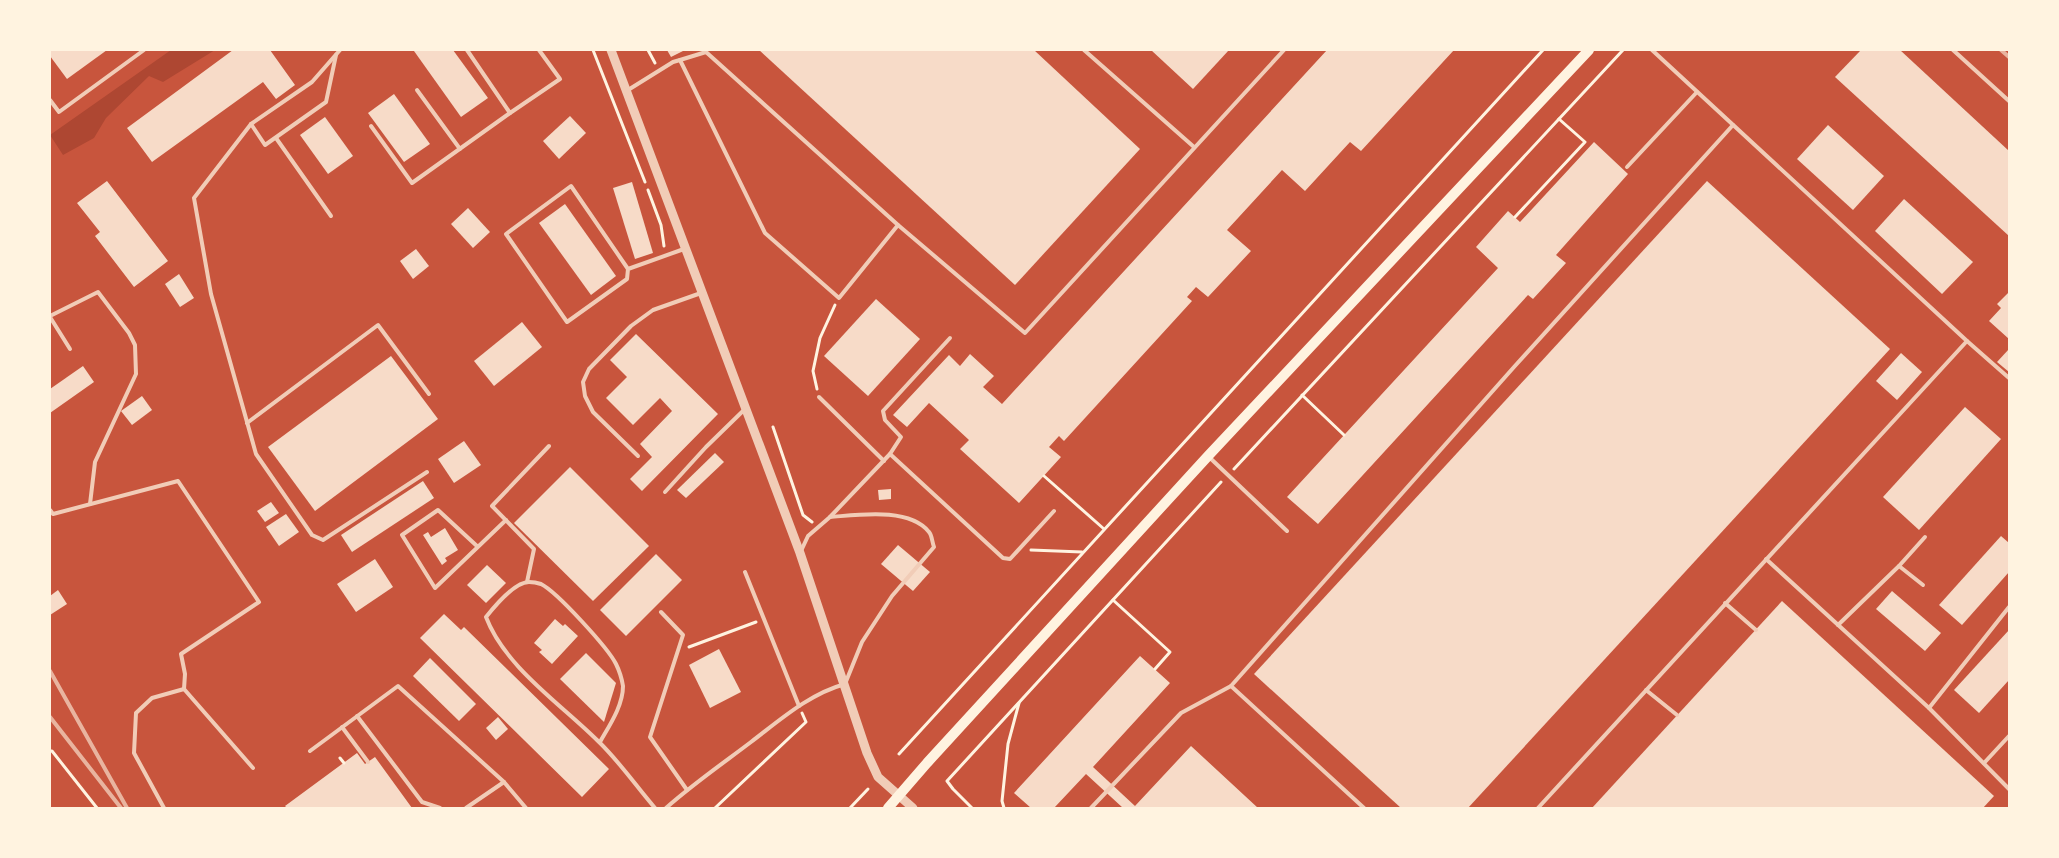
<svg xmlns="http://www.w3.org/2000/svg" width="2059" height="858" viewBox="0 0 2059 858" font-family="Lato,sans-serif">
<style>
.green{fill:#ae4732}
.building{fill:#f7dbc8}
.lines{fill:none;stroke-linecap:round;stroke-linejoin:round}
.path{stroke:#fff3e0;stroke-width:3}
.service{stroke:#f1ccb7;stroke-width:4}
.tertiary{stroke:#f1ccb7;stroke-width:9}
.secondary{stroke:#fff3e0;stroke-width:10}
.rail{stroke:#e9b49f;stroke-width:4}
</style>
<rect width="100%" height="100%" fill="#c8553d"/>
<!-- green -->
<path class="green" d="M 171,50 L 215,50 L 163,82 L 149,76 L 106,118 L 94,138 L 63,155 L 50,135 Z"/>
<!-- building -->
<g class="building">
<path d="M 50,50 L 107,50 L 67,79 L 50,56 Z"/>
<path d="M 233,50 L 270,50 L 295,85 L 276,99 L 263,82 L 152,162 L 127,128 Z"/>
<path d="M 416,50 L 453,50 L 488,98 L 461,117 L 414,51 Z"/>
<path d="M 667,50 L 685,50 L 671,57 Z"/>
<path d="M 759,50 L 1034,50 L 1140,149 L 1015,285 Z"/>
<path d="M 1151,50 L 1229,50 L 1193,89 Z"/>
<path d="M 1327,50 L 1454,50 L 1361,151 L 1350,142 L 1305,191 L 1282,170 L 1227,230 L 1251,251 L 1208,297 L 1196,287 L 1187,297 L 1192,301 L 1064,441 L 1059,436 L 1049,447 L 1061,457 L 1019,503 L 960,449 L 969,440 L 929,403 L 907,427 L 893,415 L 949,355 L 960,366 L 970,354 L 994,376 L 983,387 L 1002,404 Z"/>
<path d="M 1861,50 L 1900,50 L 2009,151 L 2009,236 L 1835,77 Z"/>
<path d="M 394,94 L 430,144 L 404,162 L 368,113 Z"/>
<path d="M 570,116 L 586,133 L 559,159 L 543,141 Z"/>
<path d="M 325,117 L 353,156 L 328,174 L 300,135 Z"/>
<path d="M 1828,125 L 1884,176 L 1853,210 L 1797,159 Z"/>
<path d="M 1594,142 L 1628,174 L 1556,255 L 1566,263 L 1533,299 L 1528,295 L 1318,524 L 1287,497 L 1498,268 L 1476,247 L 1508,211 L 1520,222 Z"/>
<path d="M 107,181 L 168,261 L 134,287 L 95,236 L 100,232 L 77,203 Z"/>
<path d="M 1707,181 L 1890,349 L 1468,808 L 1401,808 L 1254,674 Z"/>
<path d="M 632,182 L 653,253 L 635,259 L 613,188 Z"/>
<path d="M 1904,199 L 1973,262 L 1942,294 L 1875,231 Z"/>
<path d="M 565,204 L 616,276 L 591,295 L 539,223 Z"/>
<path d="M 468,208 L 490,232 L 473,248 L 451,224 Z"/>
<path d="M 416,249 L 429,266 L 413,279 L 400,261 Z"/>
<path d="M 179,274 L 194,298 L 180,307 L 165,284 Z"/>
<path d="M 2009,292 L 2009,339 L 1989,321 L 2001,308 L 1997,304 Z"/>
<path d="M 876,299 L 920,339 L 868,396 L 824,356 Z"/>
<path d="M 522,322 L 542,347 L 494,386 L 474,361 Z"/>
<path d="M 636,334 L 718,414 L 642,491 L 630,479 L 652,457 L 640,444 L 672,411 L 660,398 L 633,425 L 606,398 L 627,377 L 610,360 Z"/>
<path d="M 2009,349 L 2009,372 L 1997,362 Z"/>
<path d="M 1901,353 L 1922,372 L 1897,400 L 1876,381 Z"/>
<path d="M 391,356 L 438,419 L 315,511 L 268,447 Z"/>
<path d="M 83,366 L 94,382 L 50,413 L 50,389 Z"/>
<path d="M 142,396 L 152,410 L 132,425 L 121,411 Z"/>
<path d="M 1965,407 L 2001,439 L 1919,530 L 1883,497 Z"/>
<path d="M 464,441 L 481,465 L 454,483 L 438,459 Z"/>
<path d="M 715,453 L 724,462 L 686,498 L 677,490 Z"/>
<path d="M 570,467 L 649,546 L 593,601 L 514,523 Z"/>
<path d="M 423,481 L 434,498 L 352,552 L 341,535 Z"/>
<path d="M 891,489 L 891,499 L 879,500 L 878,490 Z"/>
<path d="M 271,502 L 279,513 L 265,522 L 257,511 Z"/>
<path d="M 286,514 L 299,532 L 279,546 L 266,527 Z"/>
<path d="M 445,528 L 458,550 L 445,558 L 447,561 L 442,565 L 423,535 L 428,532 L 431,537 Z"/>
<path d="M 2001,536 L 2009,543 L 2009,572 L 1962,625 L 1939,605 Z"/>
<path d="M 898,545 L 930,572 L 913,591 L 881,564 Z"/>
<path d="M 656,554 L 682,580 L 626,636 L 600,610 Z"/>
<path d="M 375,559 L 393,587 L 356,612 L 337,584 Z"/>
<path d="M 487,565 L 506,583 L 486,603 L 467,585 Z"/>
<path d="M 58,590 L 67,604 L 50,615 L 50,596 Z"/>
<path d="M 1892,591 L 1941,633 L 1925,651 L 1876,609 Z"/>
<path d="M 1782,601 L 1994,796 L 1983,808 L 1592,808 Z"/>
<path d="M 444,614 L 461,630 L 464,627 L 609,769 L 582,797 L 420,638 Z"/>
<path d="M 555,619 L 563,626 L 565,624 L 578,636 L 552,664 L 539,652 L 542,650 L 534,643 Z"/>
<path d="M 2009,630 L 2009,680 L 1979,713 L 1954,690 Z"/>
<path d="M 719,649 L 741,692 L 710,708 L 689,665 Z"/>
<path d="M 586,653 L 616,683 L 604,722 L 560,679 Z"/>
<path d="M 1140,656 L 1170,683 L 1093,767 L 1135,806 L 1191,746 L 1258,808 L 1123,808 L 1086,774 L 1054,808 L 1031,808 L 1014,793 Z"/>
<path d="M 430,658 L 476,704 L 459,721 L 413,676 Z"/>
<path d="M 498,717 L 508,729 L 496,740 L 486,728 Z"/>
<path d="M 357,753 L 365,764 L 375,757 L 412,808 L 287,808 L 285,806 Z"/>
</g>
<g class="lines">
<!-- path -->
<g class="path">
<path d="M 593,50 L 645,182"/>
<path d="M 648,50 L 655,63"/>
<path d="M 648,190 L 661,225 L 664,246"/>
<path d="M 1515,217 L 1585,142 L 1559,119"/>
<path d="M 817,389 L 813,371 L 820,338 L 835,305"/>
<path d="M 1302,395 L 1344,435"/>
<path d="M 773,427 L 803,515 L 812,522"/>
<path d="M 1234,469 L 1623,50"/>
<path d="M 1044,476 L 1104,529"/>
<path d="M 1031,550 L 1082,552"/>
<path d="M 1113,600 L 1170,652 L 1155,669"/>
<path d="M 689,647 L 756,622"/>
<path d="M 50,751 L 52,751 L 97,808"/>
<path d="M 899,754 L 1543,50"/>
<path d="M 340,758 L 344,763"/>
<path d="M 715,808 L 806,722 L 802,713"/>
<path d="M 850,808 L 868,789"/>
<path d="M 972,808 L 953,789 L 947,781 L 1221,482"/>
<path d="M 1004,808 L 1002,801 L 1008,744 L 1019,703"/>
</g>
<!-- service -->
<g class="service">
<path d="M 340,50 L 312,82 L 251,124 L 194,198 L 211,294 L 256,454 L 312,535 L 323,540 L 427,472"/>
<path d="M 467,50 L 510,113 L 560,79 L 539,50"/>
<path d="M 1084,50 L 1194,147"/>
<path d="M 1953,50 L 2009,101"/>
<path d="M 680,60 L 706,52 L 898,225 L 1025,333 L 1284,50"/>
<path d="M 417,90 L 460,149"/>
<path d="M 628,90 L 673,62 L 680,60 L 765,233 L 839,298 L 898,225"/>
<path d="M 50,100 L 59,112 L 144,50"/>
<path d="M 251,124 L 265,145 L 326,102 L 336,55"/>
<path d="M 371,126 L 412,183 L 510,113"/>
<path d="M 276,138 L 331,216"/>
<path d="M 1627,167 L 1697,92"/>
<path d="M 628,269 L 627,279 L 567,322 L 506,234 L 571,186 L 628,269 L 684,249"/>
<path d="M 50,316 L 98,292 L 129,333 L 135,345 L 136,374 L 95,462 L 90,504"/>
<path d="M 50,317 L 70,349"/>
<path d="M 1967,341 L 2009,378"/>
<path d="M 819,397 L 884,461"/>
<path d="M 247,423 L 378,325 L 429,394"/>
<path d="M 890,454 L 901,437 L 885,420 L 883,411 L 950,338"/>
<path d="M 638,456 L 593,412 L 585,396 L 583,382 L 589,369 L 631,326 L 653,310 L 701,293"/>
<path d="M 1209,457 L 1287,531"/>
<path d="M 665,492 L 706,447 L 745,409"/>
<path d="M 50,510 L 53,514 L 178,481 L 259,602 L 181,654 L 185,674 L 184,689"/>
<path d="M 478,547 L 438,510 L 402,535 L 435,588 L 506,520"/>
<path d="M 801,551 L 808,536 L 830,517 L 890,454 L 1003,558 L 1010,559 L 1054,511"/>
<path d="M 1766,559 L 1929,708 L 2009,789"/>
<path d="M 1899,566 L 1925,537"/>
<path d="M 745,572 L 799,706"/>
<path d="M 527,582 L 534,549 L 492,506 L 549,446"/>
<path d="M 1725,603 L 1756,630"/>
<path d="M 661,612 L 683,635 L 650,737 L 687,790"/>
<path d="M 1838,625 L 1899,566 L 1923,585"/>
<path d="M 1646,690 L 1677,715"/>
<path d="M 1929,708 L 2009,607"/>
<path d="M 357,716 L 422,802 L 440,808"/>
<path d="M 342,727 L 368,762"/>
<path d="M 600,742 C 609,726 623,706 623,686 C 622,680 619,670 616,664 C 608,648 557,592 541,584 C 538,583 532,582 529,582 C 515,582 494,607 486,617 C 505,667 561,704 598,741 C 619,761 636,786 655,808"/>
<path d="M 310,751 L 398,686 L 504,782 L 526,808"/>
<path d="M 1984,763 L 2009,736"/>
<path d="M 164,808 L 134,753 L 136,713 L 152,698 L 184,689 L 253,768"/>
<path d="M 466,808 L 504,782"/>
<path d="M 666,808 C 693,784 722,764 751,742 C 780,720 809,694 845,684 L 862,642 L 892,596 L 934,547 C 932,542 932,535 929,532 C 909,507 858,515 830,517"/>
<path d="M 1091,808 L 1181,713 L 1231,686"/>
<path d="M 1364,808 L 1231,686 L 1514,367 L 1733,125"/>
<path d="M 1538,808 L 1967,341 L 1652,50"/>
</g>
<!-- tertiary -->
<path class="tertiary" d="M 611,50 L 800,553 L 867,753 L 878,777 L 913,808"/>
<!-- secondary -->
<path class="secondary" d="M 888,808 L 927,763 L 1208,456 L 1589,50"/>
<!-- rail -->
<g class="rail">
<path d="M 2001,50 L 2009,57"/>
<path d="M 50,671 L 127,808"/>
<path d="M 50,717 L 121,808"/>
</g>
</g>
<!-- border -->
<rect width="2059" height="858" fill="none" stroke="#fff3e0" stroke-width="102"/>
</svg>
